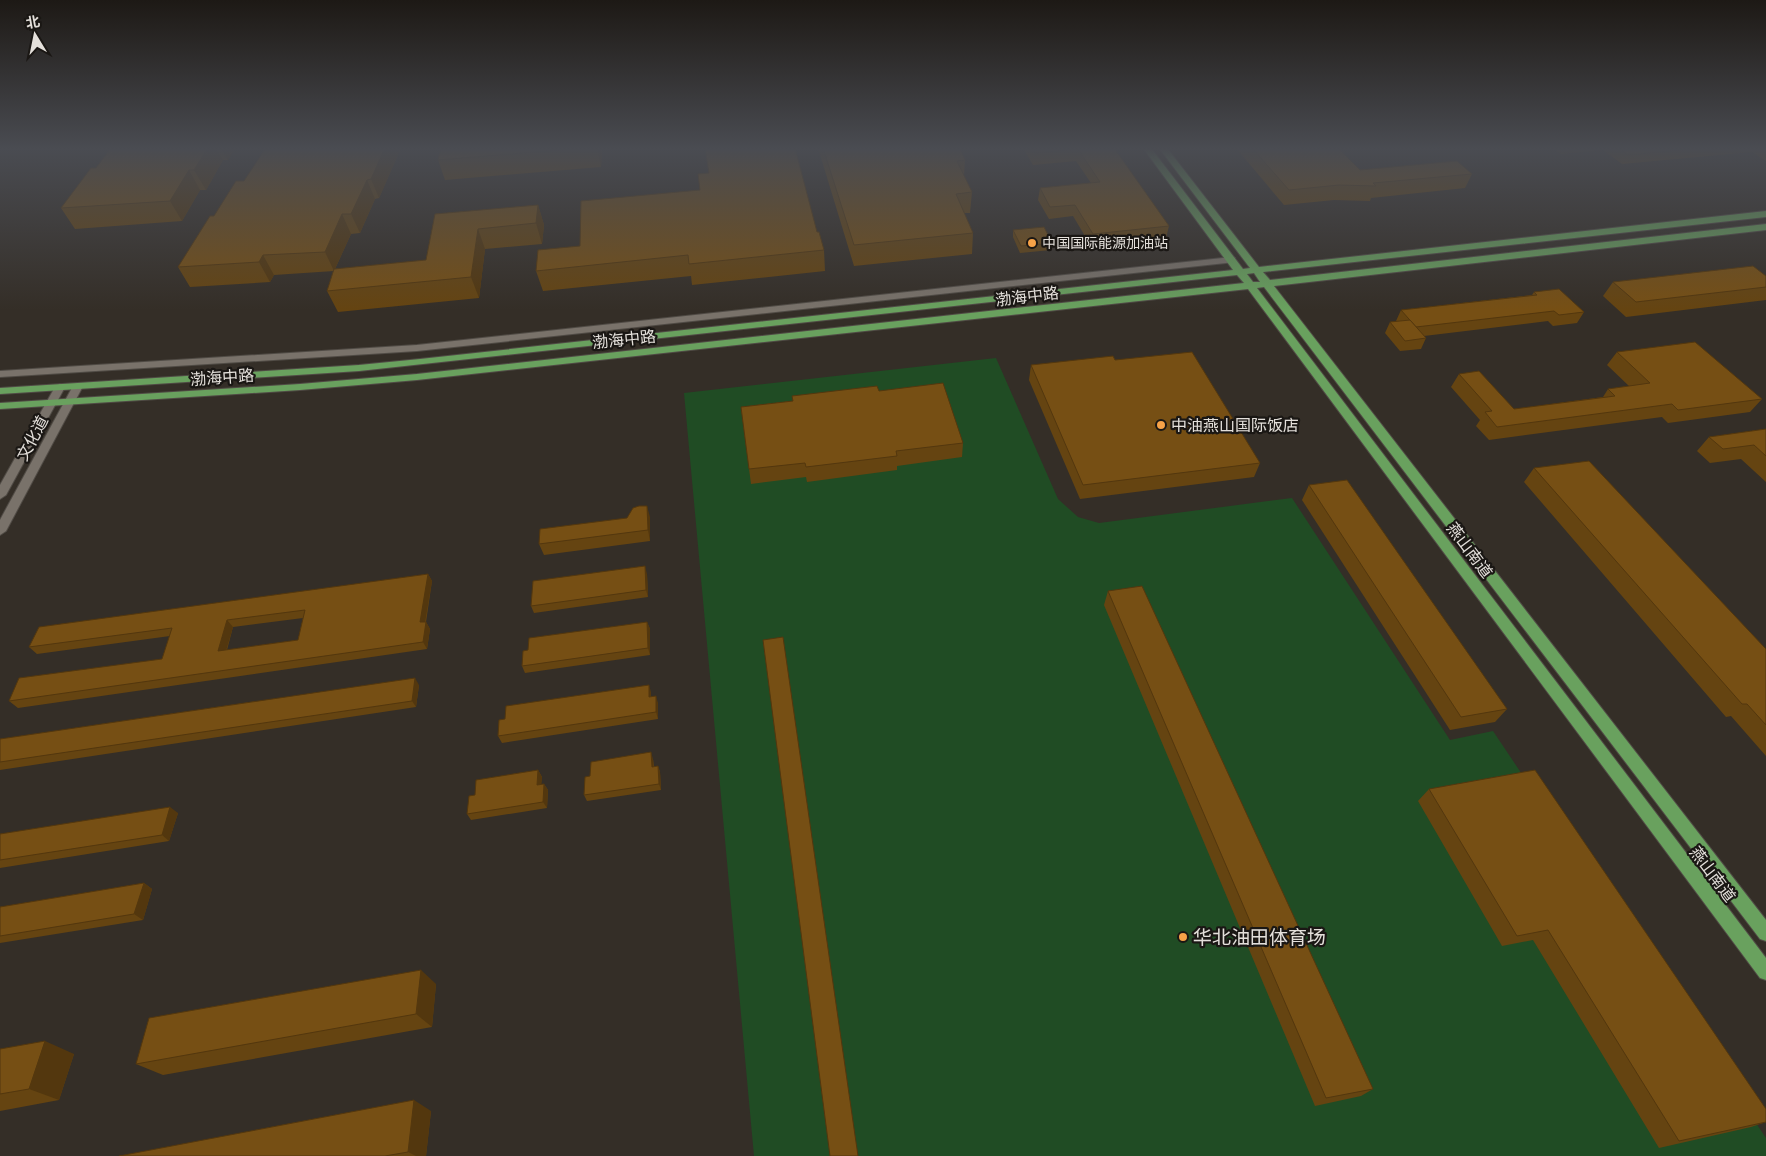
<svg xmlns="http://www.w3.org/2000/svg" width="1766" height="1156" viewBox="0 0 1766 1156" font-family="'Space Grotesk','Noto Sans SC',sans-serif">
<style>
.green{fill:#204c24}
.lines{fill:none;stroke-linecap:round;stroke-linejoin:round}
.minor-casing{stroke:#504b45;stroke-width:2}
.secondary-casing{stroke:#504b45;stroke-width:2}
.primary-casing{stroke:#504b45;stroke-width:2}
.minor{fill:#79726a;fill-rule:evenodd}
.secondary{fill:#79726a;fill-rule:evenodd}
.primary{fill:#69a15e;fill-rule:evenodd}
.wall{fill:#654411;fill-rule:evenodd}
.shaded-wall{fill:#53370e}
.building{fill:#764f14;stroke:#53370e;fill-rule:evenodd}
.poi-dot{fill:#f6a248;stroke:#1a1714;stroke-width:2}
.labels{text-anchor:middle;stroke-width:4.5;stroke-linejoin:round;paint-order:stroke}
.far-poi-label{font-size:14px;fill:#e4e0db;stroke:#1a1714;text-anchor:start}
.street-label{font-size:16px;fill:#e4e0db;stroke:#1a1714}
.poi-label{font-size:16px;fill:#e4e0db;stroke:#1a1714;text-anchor:start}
.near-poi-label{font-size:19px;fill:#e4e0db;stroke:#1a1714;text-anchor:start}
</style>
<rect width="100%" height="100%" fill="#342e27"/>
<!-- green -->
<path class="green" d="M 996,358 L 1058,499 L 1078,517 L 1099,523 L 1292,498 L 1450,740 L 1493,731 L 1766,1138 L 1766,1156 L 754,1156 L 684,393 Z"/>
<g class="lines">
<!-- minor casing -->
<g class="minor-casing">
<path id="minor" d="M 1232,257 L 1235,258 L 1235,262 L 417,351 L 0,377 L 0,371 L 417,345 Z"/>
</g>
<!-- secondary casing -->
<g class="secondary-casing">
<g id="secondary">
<path d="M 78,383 L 83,386 L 6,531 L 0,535 L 0,520 L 73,386 Z"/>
<path d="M 60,384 L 65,387 L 6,495 L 0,499 L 0,485 L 55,387 Z"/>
</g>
</g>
<!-- primary casing -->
<g class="primary-casing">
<path id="primary" d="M 1143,148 L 1151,148 L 1243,269 L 1250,268 L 1159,148 L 1167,148 L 1259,267 L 1766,211 L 1766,217 L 1263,272 L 1270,280 L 1766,224 L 1766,230 L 1274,286 L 1766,920 L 1766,941 L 1760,939 L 1264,287 L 1257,288 L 1766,958 L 1766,980 L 1760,978 L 1248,289 L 417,380 L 300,390 L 0,409 L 0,403 L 300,384 L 417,374 L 1244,283 L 1237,275 L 359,371 L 0,394 L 0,388 L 359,365 L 420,359 L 1233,270 ZM 1254,273 L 1260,282 L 1253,282 L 1247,274 Z"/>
</g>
<!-- minor -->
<use href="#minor" class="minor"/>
<!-- secondary -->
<use href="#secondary" class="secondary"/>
<!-- primary -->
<use href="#primary" class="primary"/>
</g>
<!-- wall -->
<g class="wall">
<path d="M 111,148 L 235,148 L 228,160 L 223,160 L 206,190 L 200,190 L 182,221 L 75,229 L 61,208 L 96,168 Z"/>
<path d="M 401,148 L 379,198 L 375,199 L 360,233 L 351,234 L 335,269 L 426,260 L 435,214 L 538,205 L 544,225 L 542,244 L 485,249 L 479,298 L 338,312 L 327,291 L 334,271 L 274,275 L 270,282 L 190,287 L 178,267 L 214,216 L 244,181 Z"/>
<path d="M 441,148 L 601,148 L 602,151 L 601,167 L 445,180 L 438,160 Z"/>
<path d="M 818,148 L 960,148 L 965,160 L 964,176 L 972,192 L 970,213 L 964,213 L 973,233 L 972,254 L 854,266 Z"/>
<path d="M 1023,148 L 1114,148 L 1169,226 L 1166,238 L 1091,246 L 1073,216 L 1049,219 L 1038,200 L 1040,188 L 1091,183 L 1076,161 L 1033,165 Z"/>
<path d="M 1236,148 L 1338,148 L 1360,170 L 1472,174 L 1465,188 L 1371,198 L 1370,201 L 1334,200 L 1284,205 Z"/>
<path d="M 1553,148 L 1766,148 L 1766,161 L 1752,152 L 1622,164 L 1603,150 L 1561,154 Z"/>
<path d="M 709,173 L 817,232 L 824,250 L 825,271 L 692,285 L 691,276 L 543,291 L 536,271 L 580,246 L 700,190 Z"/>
<path d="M 1013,230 L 1052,243 L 1051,250 L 1020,253 L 1013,237 Z"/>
<path d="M 1766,276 L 1766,300 L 1626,317 L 1603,296 L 1613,282 Z"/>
<path d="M 1534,292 L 1584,312 L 1577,323 L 1553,326 L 1548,321 L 1424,336 L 1426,338 L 1421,349 L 1400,351 L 1385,333 L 1390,322 L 1397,322 L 1396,321 L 1401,310 L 1532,295 Z"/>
<path d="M 1617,352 L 1762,399 L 1750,412 L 1668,423 L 1662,417 L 1489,440 L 1476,426 L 1480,420 L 1451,387 L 1459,374 L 1514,409 L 1603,397 L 1608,389 L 1629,386 L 1607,365 Z"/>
<path d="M 1115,360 L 1260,463 L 1254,477 L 1080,499 L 1029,380 L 1031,365 Z"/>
<path d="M 879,391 L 963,443 L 962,457 L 897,466 L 897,470 L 807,482 L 806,477 L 751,484 L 741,407 L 793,401 L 792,396 Z"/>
<path d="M 1766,429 L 1766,482 L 1741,459 L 1710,463 L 1697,451 L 1709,437 Z"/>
<path d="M 1534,468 L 1766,649 L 1766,756 L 1731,716 L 1726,717 L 1524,482 Z"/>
<path d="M 1309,485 L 1507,709 L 1495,722 L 1450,730 L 1302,500 Z"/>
<path d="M 650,517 L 650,541 L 544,555 L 539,544 Z"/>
<path d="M 428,574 L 432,581 L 426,622 L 430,629 L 427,649 L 18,708 L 9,701 L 162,659 L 170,636 L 37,654 L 29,647 ZM 303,618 L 298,640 L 227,650 L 233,627 Z"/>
<path d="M 647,574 L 648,597 L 534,613 L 531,606 Z"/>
<path d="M 1108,591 L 1373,1089 L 1361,1096 L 1315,1106 L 1104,605 Z"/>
<path d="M 647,622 L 650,629 L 650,655 L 525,673 L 522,666 L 528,650 Z"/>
<path d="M 419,685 L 416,707 L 0,770 L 0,739 Z"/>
<path d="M 651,692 L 651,697 L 658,703 L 658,719 L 502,743 L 498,736 Z"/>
<path d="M 653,759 L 654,766 L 658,766 L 660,772 L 661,790 L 587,801 L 584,795 L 590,776 Z"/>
<path d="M 538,770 L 542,777 L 541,784 L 544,784 L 548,790 L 547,808 L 471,820 L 467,814 L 475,795 Z"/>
<path d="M 1429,789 L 1766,1109 L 1766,1122 L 1751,1127 L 1659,1148 L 1533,940 L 1502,946 L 1418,801 Z"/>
<path d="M 178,813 L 169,841 L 0,868 L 0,834 Z"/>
<path d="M 144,883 L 152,889 L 143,920 L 0,943 L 0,907 Z"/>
<path d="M 436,984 L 432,1027 L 163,1075 L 136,1064 Z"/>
<path d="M 0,1049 L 74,1054 L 59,1100 L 0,1111 Z"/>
<path d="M 431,1111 L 426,1156 L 119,1156 Z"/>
</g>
<!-- shaded-wall -->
<g class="shaded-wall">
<path d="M 208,148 L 216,148 L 223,160 L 206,190 L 194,170 Z"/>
<path d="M 221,148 L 235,148 L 228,160 Z"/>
<path d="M 385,148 L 401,148 L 379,198 L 371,179 Z"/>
<path d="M 597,148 L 601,148 L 602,151 L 601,167 Z"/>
<path d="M 189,170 L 200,190 L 182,221 L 170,201 Z"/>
<path d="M 367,180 L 375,199 L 360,233 L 351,214 Z"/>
<path d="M 538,205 L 544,225 L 542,244 L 536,223 Z"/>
<path d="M 342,214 L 351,234 L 334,271 L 325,252 Z"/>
<path d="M 478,229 L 485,249 L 479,298 L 471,277 Z"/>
<path d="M 263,255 L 274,275 L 270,282 L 259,262 Z"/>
<path d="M 647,506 L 650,517 L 650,541 L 648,530 Z"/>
<path d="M 645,566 L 647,574 L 648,597 L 646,590 Z"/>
<path d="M 428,574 L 432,581 L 424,629 L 420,622 Z"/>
<path d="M 227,620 L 233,627 L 224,658 L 218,651 Z"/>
<path d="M 426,622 L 430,629 L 427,649 L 423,642 Z"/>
<path d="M 647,622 L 650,629 L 650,655 L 648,648 Z"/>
<path d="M 415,678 L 419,685 L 416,707 L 412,701 Z"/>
<path d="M 649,685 L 651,692 L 651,704 L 649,697 Z"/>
<path d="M 656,696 L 658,703 L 658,719 L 656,712 Z"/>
<path d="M 651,752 L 653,759 L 654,773 L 652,767 Z"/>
<path d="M 658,766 L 660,772 L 661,790 L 659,784 Z"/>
<path d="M 538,770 L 542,777 L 541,791 L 537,785 Z"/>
<path d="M 544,784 L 548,790 L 547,808 L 543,802 Z"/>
<path d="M 170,807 L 178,813 L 169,841 L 162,835 Z"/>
<path d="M 144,883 L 152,889 L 143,920 L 134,914 Z"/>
<path d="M 421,970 L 436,984 L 432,1027 L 416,1014 Z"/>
<path d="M 45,1041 L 74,1054 L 59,1100 L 29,1089 Z"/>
<path d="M 414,1100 L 431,1111 L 426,1156 L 416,1156 L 408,1152 Z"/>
</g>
<!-- building -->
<g class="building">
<path d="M 111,148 L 208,148 L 194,170 L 189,170 L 170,201 L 61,208 L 91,168 L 96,168 Z"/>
<path d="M 271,148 L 385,148 L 371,179 L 367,180 L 351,214 L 342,214 L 325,252 L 263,255 L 259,262 L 178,267 L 210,216 L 214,216 L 236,181 L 244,181 L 265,149 Z"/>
<path d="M 441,148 L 583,148 L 438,160 Z"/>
<path d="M 705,148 L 795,148 L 817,232 L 819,232 L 824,250 L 689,264 L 688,255 L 536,271 L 538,250 L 580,246 L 581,201 L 700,190 L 698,174 L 709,173 Z"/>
<path d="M 823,148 L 960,148 L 965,160 L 957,161 L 972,192 L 956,194 L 973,233 L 854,245 Z"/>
<path d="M 1032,148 L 1114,148 L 1169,226 L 1093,234 L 1075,205 L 1050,207 L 1040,188 L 1100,182 L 1078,149 L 1035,153 Z"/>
<path d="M 1252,148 L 1338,148 L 1360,170 L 1457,161 L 1472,174 L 1373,183 L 1376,186 L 1339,185 L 1289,190 Z"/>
<path d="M 1619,148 L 1700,148 L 1628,155 Z"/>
<path d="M 538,205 L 536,223 L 478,229 L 471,277 L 327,291 L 334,269 L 426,260 L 435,214 Z"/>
<path d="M 1044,227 L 1052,243 L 1021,246 L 1013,230 Z"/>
<path d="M 1753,266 L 1766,276 L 1766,287 L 1636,302 L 1613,282 Z"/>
<path d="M 1559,289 L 1584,312 L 1559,315 L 1554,311 L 1416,327 L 1401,310 L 1537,295 L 1534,292 Z"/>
<path d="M 1410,320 L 1426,338 L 1405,341 L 1390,322 Z"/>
<path d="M 1695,342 L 1762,399 L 1678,410 L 1672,404 L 1497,427 L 1485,412 L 1492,411 L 1459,374 L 1479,371 L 1514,409 L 1615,396 L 1608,389 L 1650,383 L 1617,352 Z"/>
<path d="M 1192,352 L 1260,463 L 1083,485 L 1031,365 L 1113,356 L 1115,360 Z"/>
<path d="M 943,383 L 963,443 L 896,451 L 897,456 L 806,467 L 805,463 L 749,469 L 741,407 L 793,401 L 792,396 L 877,386 L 879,391 Z"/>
<path d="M 1766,429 L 1766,456 L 1754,445 L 1723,449 L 1709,437 Z"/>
<path d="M 1589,461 L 1766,649 L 1766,725 L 1747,704 L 1742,704 L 1534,468 Z"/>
<path d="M 1347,480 L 1507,709 L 1461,717 L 1309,485 Z"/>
<path d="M 639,506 L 647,506 L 648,530 L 539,544 L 540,529 L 627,518 L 633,508 Z"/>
<path d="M 645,566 L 646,590 L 531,606 L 533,581 Z"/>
<path d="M 428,574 L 420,622 L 426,622 L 423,642 L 9,701 L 19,678 L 162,659 L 172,628 L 29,647 L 39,627 ZM 305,610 L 298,640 L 218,651 L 227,620 Z"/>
<path d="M 1142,586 L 1373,1089 L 1326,1098 L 1108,591 Z"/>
<path d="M 647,622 L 648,648 L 522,666 L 523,651 L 528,650 L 529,638 Z"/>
<path d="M 783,637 L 858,1156 L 830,1156 L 763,640 Z"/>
<path d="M 415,678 L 412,701 L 0,762 L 0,739 Z"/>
<path d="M 649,685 L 649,697 L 656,696 L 656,712 L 498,736 L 499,720 L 505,719 L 506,706 Z"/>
<path d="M 651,752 L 652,767 L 658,766 L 659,784 L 584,795 L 585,777 L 590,776 L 591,762 Z"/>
<path d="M 538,770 L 537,785 L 544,784 L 543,802 L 467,814 L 469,796 L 475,795 L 476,780 Z"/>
<path d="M 1535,770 L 1766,1109 L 1766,1122 L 1679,1141 L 1548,930 L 1517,936 L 1429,789 Z"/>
<path d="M 170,807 L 162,835 L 0,860 L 0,834 Z"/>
<path d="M 144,883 L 134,914 L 0,936 L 0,907 Z"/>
<path d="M 421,970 L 416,1014 L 136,1064 L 149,1018 Z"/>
<path d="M 45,1041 L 29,1089 L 0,1094 L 0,1049 Z"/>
<path d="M 414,1100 L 408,1152 L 385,1156 L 119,1156 Z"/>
</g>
<!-- sky -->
<linearGradient id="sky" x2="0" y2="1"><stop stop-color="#1d1915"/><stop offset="0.48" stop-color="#4a4c52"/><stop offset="1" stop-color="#4a4c52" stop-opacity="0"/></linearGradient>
<rect width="1766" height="310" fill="url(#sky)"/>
<!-- markers -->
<g class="poi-dot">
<circle cx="1032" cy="243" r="5"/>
<circle cx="1161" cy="425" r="5"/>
<circle cx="1183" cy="937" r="5"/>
</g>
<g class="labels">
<!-- far-poi labels -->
<g class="far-poi-label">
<text x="1042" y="248">中国国际能源加油站</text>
</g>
<!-- street labels -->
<g class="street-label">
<text transform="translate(1027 296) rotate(-7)" y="6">渤海中路</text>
<text transform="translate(624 339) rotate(-6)" y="6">渤海中路</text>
<text transform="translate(222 377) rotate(-4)" y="6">渤海中路</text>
<text transform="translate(32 438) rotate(-62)" y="6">文化道</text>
<text transform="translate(1470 550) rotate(53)" y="6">燕山南道</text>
<text transform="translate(1713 874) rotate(53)" y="6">燕山南道</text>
</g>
<!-- poi labels -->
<g class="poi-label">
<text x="1171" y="431">中油燕山国际饭店</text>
</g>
<!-- near-poi labels -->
<g class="near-poi-label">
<text x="1193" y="944">华北油田体育场</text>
</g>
</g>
<!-- north arrow -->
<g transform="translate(35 35) rotate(350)" stroke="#1a1714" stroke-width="4" paint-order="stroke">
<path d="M0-4L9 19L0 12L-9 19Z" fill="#e4e0db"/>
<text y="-8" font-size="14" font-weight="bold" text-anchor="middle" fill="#e4e0db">北</text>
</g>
</svg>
